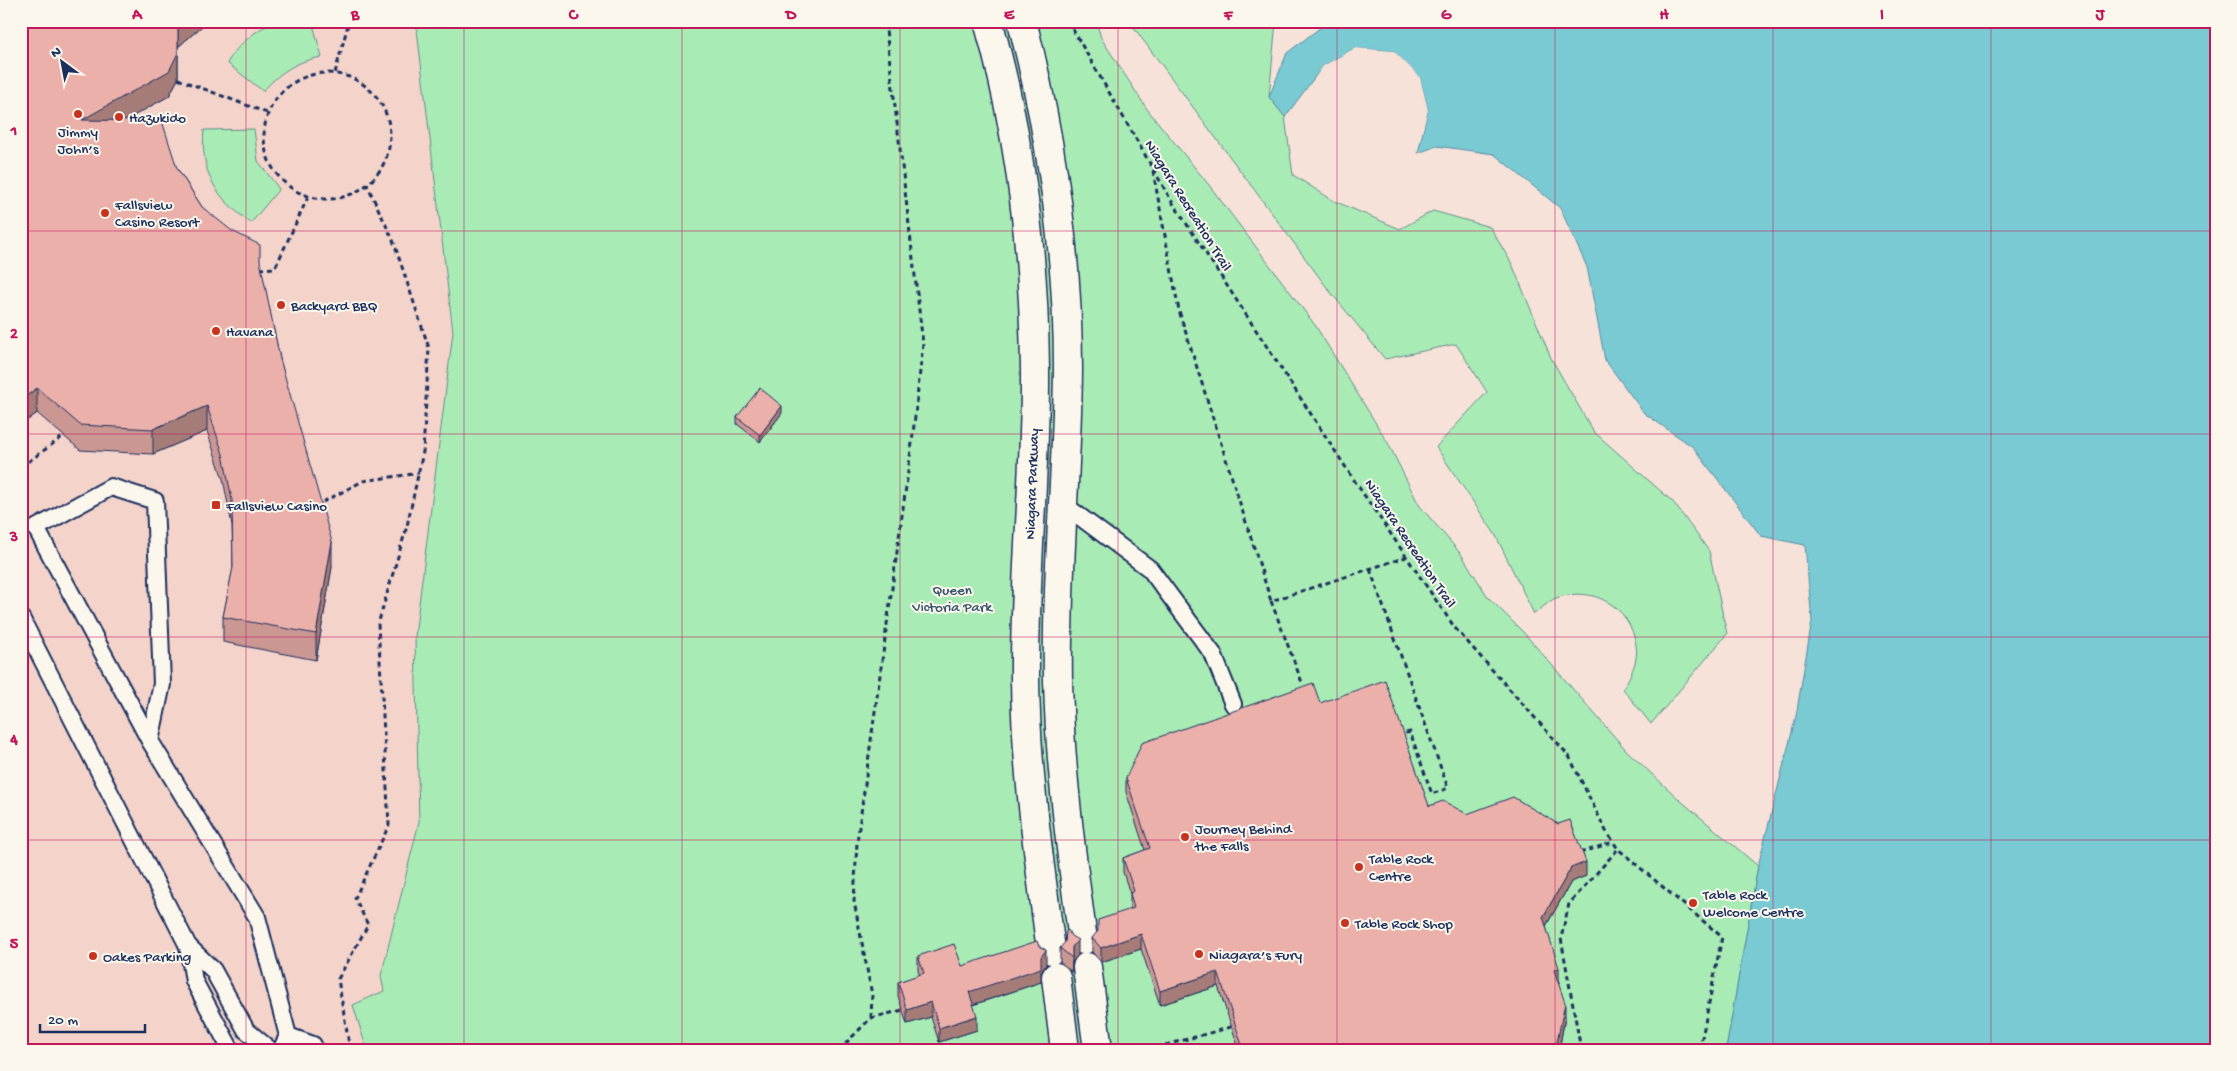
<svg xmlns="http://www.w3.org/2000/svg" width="2237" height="1071" viewBox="0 0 2237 1071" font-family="'Gochi Hand',sans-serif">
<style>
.built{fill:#f3d3ca}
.green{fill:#a9ebb5;stroke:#628d8a}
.water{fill:#7acad3;stroke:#548ca4}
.pier{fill:#f6e2d8}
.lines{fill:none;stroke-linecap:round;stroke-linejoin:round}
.service-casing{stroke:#1b2f5e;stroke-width:20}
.secondary-casing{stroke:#1b2f5e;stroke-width:31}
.path{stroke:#1b2f5e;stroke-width:3;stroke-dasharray:5 4;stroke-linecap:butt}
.service{stroke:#fbf7ec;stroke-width:16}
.secondary{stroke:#fbf7ec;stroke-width:28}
.wall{fill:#cb9793;stroke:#1b2f5e}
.shaded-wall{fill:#a57b78;stroke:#1b2f5e}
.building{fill:#ecb0ab;stroke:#1b2f5e}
.grid{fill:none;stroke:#c2185b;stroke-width:1;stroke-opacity:0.55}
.poi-dot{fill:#c8321e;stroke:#fbf7ec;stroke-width:2}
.labels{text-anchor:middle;stroke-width:4;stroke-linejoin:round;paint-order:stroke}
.poi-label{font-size:15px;fill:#1b2f5e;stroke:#fbf7ec;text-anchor:start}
.street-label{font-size:15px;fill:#1b2f5e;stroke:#fbf7ec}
.park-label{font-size:15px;fill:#37556f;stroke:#fbf7ec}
.neatline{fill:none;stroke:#c2185b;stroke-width:2}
.grid-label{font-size:16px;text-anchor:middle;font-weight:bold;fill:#c2185b}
</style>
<rect width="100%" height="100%" fill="#f6e2d8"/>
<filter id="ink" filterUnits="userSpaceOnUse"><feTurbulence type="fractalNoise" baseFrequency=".02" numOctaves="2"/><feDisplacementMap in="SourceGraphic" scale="10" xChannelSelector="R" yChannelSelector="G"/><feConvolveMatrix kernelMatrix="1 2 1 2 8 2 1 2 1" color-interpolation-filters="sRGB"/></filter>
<g filter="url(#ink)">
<!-- built -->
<path class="built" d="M 21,21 L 552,21 L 399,985 L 353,1005 L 367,1050 L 21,1050 Z"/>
<!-- green -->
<g class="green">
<path d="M 277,21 L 312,21 L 322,57 C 296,61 280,72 263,91 L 227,63 C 238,44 256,29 277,21 Z"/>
<path d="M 416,21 L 1096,21 L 1101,38 L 1147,109 L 1209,185 L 1315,325 L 1388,443 L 1419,505 L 1461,554 L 1488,597 L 1524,633 L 1627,751 L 1681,801 L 1758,866 L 1726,1050 L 367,1050 L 353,1005 L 384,991 L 381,976 L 419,822 L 415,636 L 453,332 Z"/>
<path d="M 1129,21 L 1276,21 L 1269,97 L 1285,117 L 1293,175 L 1334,201 L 1400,229 L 1433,211 L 1490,227 L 1512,264 L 1551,358 L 1593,431 L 1673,502 L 1709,551 L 1727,634 L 1651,724 L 1623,689 C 1630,676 1639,661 1636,645 C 1630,606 1593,585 1556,598 C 1549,601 1541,609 1534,614 L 1495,534 L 1436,447 L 1487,392 L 1456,344 L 1385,359 L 1328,289 Z"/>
<path d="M 254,129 L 258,161 L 279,189 L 251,223 C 216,198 200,173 204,130 Z"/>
</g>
<!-- water -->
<path class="water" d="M 1329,21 L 2216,21 L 2216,1050 L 1726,1050 L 1758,866 L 1796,716 L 1812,621 L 1805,545 L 1761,536 L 1693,447 L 1644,413 L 1605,360 L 1587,267 L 1560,208 L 1494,154 L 1437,146 L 1418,153 L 1428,110 L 1420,77 L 1394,51 L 1355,48 L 1323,66 L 1285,117 L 1269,97 L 1287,53 Z"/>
<!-- pier -->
<path class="pier" d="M 1355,48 L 1394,51 L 1420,77 L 1428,110 L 1416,155 L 1425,110 L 1418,79 L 1392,53 L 1356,50 L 1325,68 L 1286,120 L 1323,66 Z"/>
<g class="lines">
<!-- service casing -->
<g class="service-casing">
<g id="service">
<path d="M 1063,504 L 1150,569 L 1213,654 L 1233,704"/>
<path d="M 21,618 L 188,946 L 194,981 L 231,1050"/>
<path d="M 150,741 L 162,684 L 155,501 L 111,487 L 36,528 L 150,741 L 257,917 L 288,1036 L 281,1050"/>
<path d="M 188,946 L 213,970 L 246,1030 L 270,1050"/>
<path d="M 288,1036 L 313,1045 L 315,1050"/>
</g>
</g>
<!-- secondary casing -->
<g class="secondary-casing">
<g id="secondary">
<path d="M 988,21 C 1020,133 1034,253 1035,369 C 1036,473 1024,576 1025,679 C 1026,770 1039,860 1051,950"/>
<path d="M 1022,21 C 1051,134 1068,253 1068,370 C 1067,474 1056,577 1058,681 C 1060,768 1071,854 1083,940"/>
<path d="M 1087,967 L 1098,1050"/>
<path d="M 1056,977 L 1065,1050"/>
</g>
</g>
<!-- path -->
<g class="path">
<path d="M 1068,21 L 1171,200 L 1356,483 L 1455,628 L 1569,756 L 1606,831 L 1618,849 L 1722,937 L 1701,1043 L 1696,1050"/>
<circle cx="327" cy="136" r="63"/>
<path d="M 335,73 L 349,21"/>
<path d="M 178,79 L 267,113"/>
<path d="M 1153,171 L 1179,311 L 1271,601 L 1406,557"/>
<path d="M 259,269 L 275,268 L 308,197"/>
<path d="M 21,467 L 65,435"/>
<path d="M 323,502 L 363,481 L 419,473"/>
<path d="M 1370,569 L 1448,788 L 1432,794 L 1410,732 L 1399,735"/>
<path d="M 1271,601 L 1303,685"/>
<path d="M 1580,853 L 1613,842"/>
<path d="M 871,1018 L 872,995 L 854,901 L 857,842 L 912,443 L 923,344 L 885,21"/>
<path d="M 350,1050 L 338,979 L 368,925 L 355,898 L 389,825 L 378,624 L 407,526 L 423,452 L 429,348 L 393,240 L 367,185"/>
<path d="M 839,1050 L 871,1018 L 903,1010"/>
<path d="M 1148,1050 L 1231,1027"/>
<path d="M 1581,1050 L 1561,938 L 1569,904 L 1618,849"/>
</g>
<!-- service -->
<use href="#service" class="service"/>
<!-- secondary -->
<use href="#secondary" class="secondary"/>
</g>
<!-- wall -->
<g class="wall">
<path d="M 21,21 L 208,21 L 178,47 L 178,79 L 169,96 L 125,120 L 177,168 L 202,207 L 260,264 L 280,359 L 332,567 L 316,660 L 223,642 L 223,617 L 233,568 L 232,525 L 223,479 L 207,431 L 153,454 L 80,450 L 37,413 L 21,425 Z"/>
<path d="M 782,413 L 760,442 L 737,424 L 737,417 Z"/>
<path d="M 1320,703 L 1429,806 L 1467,814 L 1586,876 L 1571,882 L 1546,926 L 1559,983 L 1558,983 L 1565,1017 L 1559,1050 L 1237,1050 L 1239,1049 L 1218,986 L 1160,1005 L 1141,949 L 1101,962 L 1092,952 L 1092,938 L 1130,910 L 1130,894 L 1123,872 L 1123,858 L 1145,850 L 1126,792 L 1126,778 Z"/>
<path d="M 1060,948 L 1078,955 L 1072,962 L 1072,972 L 1060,962 Z"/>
<path d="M 918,956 L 962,966 L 1046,965 L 1041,971 L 1041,982 L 973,1005 L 977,1030 L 939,1042 L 931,1017 L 907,1024 L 898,996 L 898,982 L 920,975 L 918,971 Z"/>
</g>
<!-- shaded-wall -->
<g class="shaded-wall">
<path d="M 179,21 L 208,21 L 178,47 L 178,22 Z"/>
<path d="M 178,53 L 178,79 L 169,96 L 82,145 L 82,120 Z"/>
<path d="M 37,388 L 37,413 L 21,425 L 21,400 Z"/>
<path d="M 207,406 L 207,431 L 153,454 L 153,429 Z"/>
<path d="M 782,406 L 782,413 L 760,442 L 760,435 Z"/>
<path d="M 332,542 L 332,567 L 316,660 L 316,634 Z"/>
<path d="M 1586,862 L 1586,876 L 1571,882 L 1543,931 L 1543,917 L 1571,868 Z"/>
<path d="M 1141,934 L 1141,949 L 1101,962 L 1101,948 Z"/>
<path d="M 1078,940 L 1078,955 L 1072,962 L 1072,972 L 1072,947 Z"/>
<path d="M 1046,950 L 1046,965 L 1041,971 L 1041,982 L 969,1006 L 969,992 L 1041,957 Z"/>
<path d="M 1559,968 L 1559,983 L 1554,985 L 1554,970 Z"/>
<path d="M 1218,972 L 1218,986 L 1160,1005 L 1160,991 Z"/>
<path d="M 931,1002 L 931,1017 L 907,1024 L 907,1010 Z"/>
<path d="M 1565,1003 L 1565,1017 L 1559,1050 L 1551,1050 Z"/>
<path d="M 977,1016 L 977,1030 L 939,1042 L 939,1028 Z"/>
</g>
<!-- building -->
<g class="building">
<path d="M 21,21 L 179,21 L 178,22 L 178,53 L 169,71 L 82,120 L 162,121 L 177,168 L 202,207 L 232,231 L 260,245 L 260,261 L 280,359 L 332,542 L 316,634 L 223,617 L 233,567 L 232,500 L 223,454 L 207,406 L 153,429 L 80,425 L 37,388 L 21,400 Z"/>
<path d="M 760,388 L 782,406 L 760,435 L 737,417 Z"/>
<path d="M 1385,680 L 1429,806 L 1443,801 L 1467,814 L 1513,797 L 1558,824 L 1570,820 L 1586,862 L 1571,868 L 1543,917 L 1559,968 L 1554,970 L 1565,1003 L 1557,1042 L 1551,1050 L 1237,1050 L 1243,1048 L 1218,972 L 1160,991 L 1141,934 L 1101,948 L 1092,938 L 1098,931 L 1098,920 L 1134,908 L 1130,893 L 1134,891 L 1123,858 L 1150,848 L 1126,778 L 1142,743 L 1313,683 L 1320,703 Z"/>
<path d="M 1068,930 L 1071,936 L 1078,940 L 1072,947 L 1072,958 L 1060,948 L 1065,942 L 1066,931 Z"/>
<path d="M 1037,941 L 1039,946 L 1046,950 L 1041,957 L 1041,968 L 969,992 L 977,1016 L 939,1028 L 931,1002 L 907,1010 L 898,982 L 924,973 L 918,956 L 954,944 L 962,966 Z"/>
</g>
</g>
<!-- grid -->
<path class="grid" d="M 246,21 L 246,1050M 464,21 L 464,1050M 682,21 L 682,1050M 900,21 L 900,1050M 1118,21 L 1118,1050M 1337,21 L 1337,1050M 1555,21 L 1555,1050M 1773,21 L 1773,1050M 1991,21 L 1991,1050M 21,231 L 2216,231M 21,434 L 2216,434M 21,637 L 2216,637M 21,840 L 2216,840"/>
<!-- markers -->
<g class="poi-dot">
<circle cx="78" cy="114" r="5"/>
<circle cx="119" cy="117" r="5"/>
<circle cx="105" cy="213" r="5"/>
<circle cx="281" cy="305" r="5"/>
<circle cx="216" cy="331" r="5"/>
<rect x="211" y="500" width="10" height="10" rx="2.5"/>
<circle cx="1185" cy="837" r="5"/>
<circle cx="1359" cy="867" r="5"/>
<circle cx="1693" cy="903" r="5"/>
<circle cx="1345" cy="923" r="5"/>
<circle cx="1199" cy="954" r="5"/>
<circle cx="93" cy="956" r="5"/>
</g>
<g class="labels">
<!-- poi labels -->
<g class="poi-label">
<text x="129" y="122">Hazukido</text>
<text x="78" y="136" text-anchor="middle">Jimmy<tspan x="78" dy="17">John’s</tspan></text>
<text x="115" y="209">Fallsview<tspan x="115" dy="17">Casino Resort</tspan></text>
<text x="291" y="310">Backyard BBQ</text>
<text x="226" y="336">Havana</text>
<text x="226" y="510">Fallsview Casino</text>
<text x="1195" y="833">Journey Behind<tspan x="1195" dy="17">the Falls</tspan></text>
<text x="1369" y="863">Table Rock<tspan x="1369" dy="17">Centre</tspan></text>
<text x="1703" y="899">Table Rock<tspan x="1703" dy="17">Welcome Centre</tspan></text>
<text x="1355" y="928">Table Rock Shop</text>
<text x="1209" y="959">Niagara’s Fury</text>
<text x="103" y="961">Oakes Parking</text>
</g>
<!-- street labels -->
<g class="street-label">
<text transform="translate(1189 205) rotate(58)" y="5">Niagara Recreation Trail</text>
<text transform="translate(1031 484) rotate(-88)" y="5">Niagara Parkway</text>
<text transform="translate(1411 543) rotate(56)" y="5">Niagara Recreation Trail</text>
</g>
<!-- park labels -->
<g class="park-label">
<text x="952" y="594">Queen<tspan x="952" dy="17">Victoria Park</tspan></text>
</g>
</g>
<!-- margin -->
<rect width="2237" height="1071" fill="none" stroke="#fbf7ec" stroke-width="55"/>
<!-- north arrow -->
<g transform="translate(62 62) rotate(328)" stroke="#fbf7ec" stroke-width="4" paint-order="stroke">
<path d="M0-4L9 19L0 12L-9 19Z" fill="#1b2f5e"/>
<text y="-8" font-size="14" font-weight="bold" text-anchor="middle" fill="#1b2f5e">N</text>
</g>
<!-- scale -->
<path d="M40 1024v8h105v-8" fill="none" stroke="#1b2f5e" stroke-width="2.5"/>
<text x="48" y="1024" font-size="15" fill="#1b2f5e" stroke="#fbf7ec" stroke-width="4" paint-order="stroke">20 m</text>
<rect x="28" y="28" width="2182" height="1016" class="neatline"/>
<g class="grid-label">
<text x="137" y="19">A</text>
<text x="355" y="19">B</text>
<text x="573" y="19">C</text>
<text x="791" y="19">D</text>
<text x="1009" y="19">E</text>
<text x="1228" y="19">F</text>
<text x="1446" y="19">G</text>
<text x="1664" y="19">H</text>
<text x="1882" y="19">I</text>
<text x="2100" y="19">J</text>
<text x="14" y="135">1</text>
<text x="14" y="338">2</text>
<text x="14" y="541">3</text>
<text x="14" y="744">4</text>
<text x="14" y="948">5</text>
</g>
</svg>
